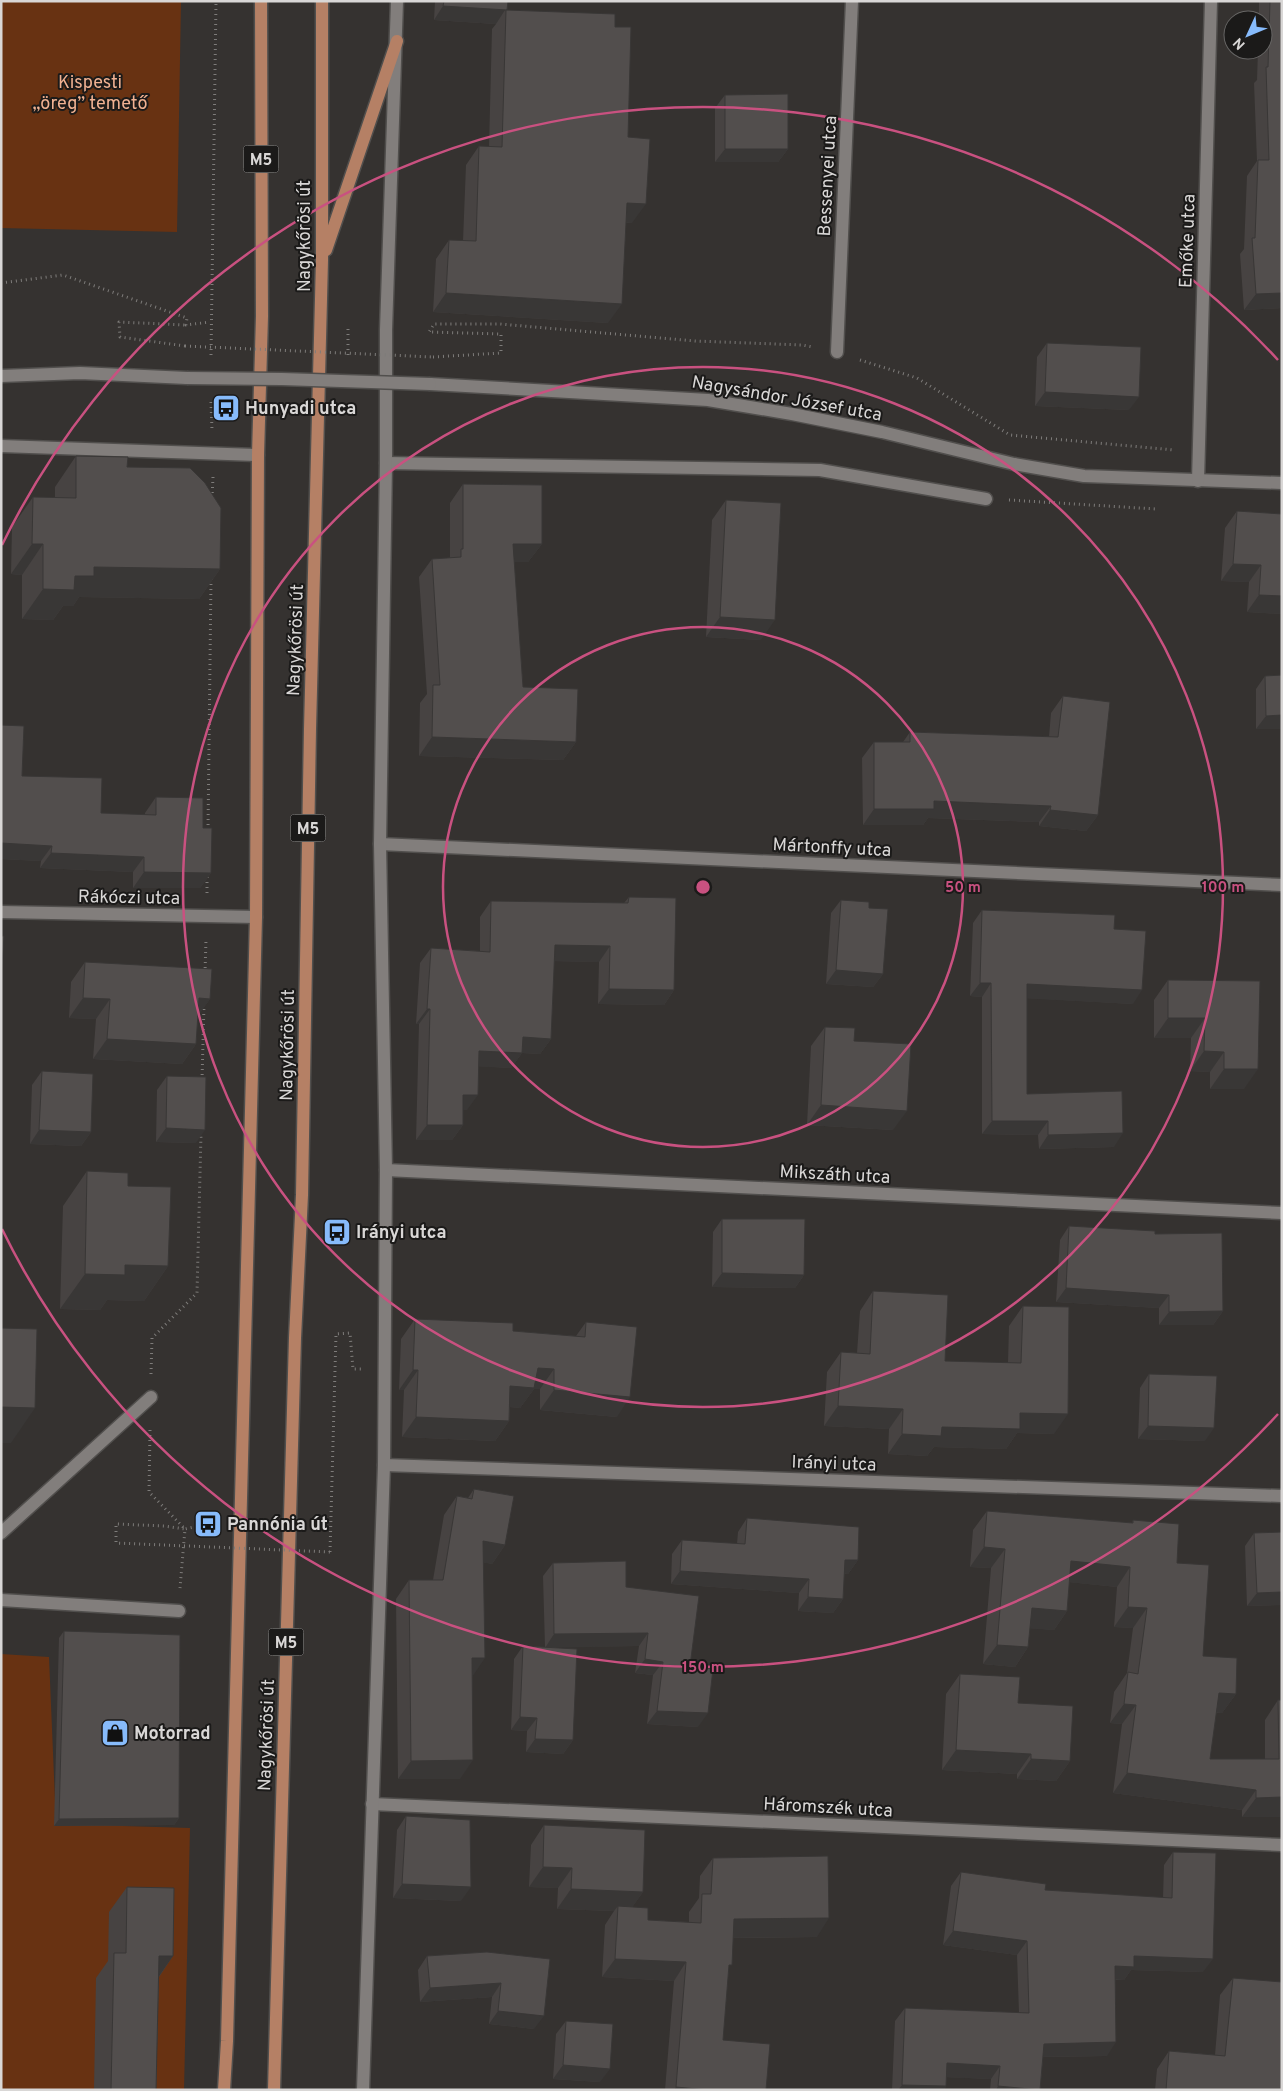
<svg xmlns="http://www.w3.org/2000/svg" width="1283" height="2091" viewBox="0 0 1283 2091" font-family="Overpass,sans-serif">
<style>
.green{fill:#683212}
.lines{fill:none;stroke-linecap:round;stroke-linejoin:round}
.minor-casing{stroke:#514f4d;stroke-width:15}
.major-casing{stroke:#514f4d;stroke-width:15}
.path{stroke:#7e7c7a;stroke-width:3;stroke-dasharray:1 4;stroke-linecap:butt}
.minor{stroke:#827e7c;stroke-width:12}
.major{stroke:#b58065;stroke-width:12}
.minor-bridge-casing{stroke:#514f4d;stroke-width:15;stroke-linecap:butt}
.path-bridge{stroke:#7e7c7a;stroke-width:3;stroke-dasharray:1 4;stroke-linecap:butt}
.minor-bridge{stroke:#827e7c;stroke-width:12}
.wall{fill:#474342}
.shaded-wall{fill:#393736}
.building{fill:#524e4d;stroke:#393736}
.ring{fill:none;stroke:#c95180;stroke-width:2.5}
.labels{text-anchor:middle;stroke-width:4;stroke-linejoin:round;paint-order:stroke}
.shield{fill:#1b1a19;stroke:#a09e9d;stroke-width:1}
.shield-label{font-size:16px;font-weight:bold;fill:#d9d7d6}
.park-label{font-size:18px;fill:#f1b292;stroke:#1b1a19}
.street-label{font-size:18px;fill:#d9d7d6;stroke:#1b1a19}
.poi-label{font-size:18px;font-weight:bold;fill:#d9d7d6;stroke:#1b1a19;text-anchor:start}
.centre{fill:#c95180;stroke:#1b1a19;stroke-width:2.5}
.ring-label{font-size:15px;text-anchor:middle;font-weight:bold;fill:#c95180;stroke:#1b1a19;stroke-width:4;stroke-linejoin:round;paint-order:stroke}
</style>
<rect width="100%" height="100%" fill="#353230"/>
<!-- green -->
<g class="green">
<path d="M 1,1 L 181,1 L 177,232 L 1,228 Z"/>
<path d="M 1,1654 L 49,1657 L 56,1824 L 190,1828 L 184,2090 L 1,2090 Z"/>
</g>
<g class="lines">
<!-- minor casing -->
<g class="minor-casing">
<g id="minor">
<path d="M 837,352 L 852,1"/>
<path d="M 1,376 L 80,373 L 187,378"/>
<path d="M 430,384 L 708,400 L 792,414 L 882,432 L 1014,464 L 1084,476 L 1282,483"/>
<path d="M 1,446 L 258,455"/>
<path d="M 386,463 L 820,470 L 986,499"/>
<path d="M 1198,481 L 1211,1"/>
<path d="M 380,844 L 1282,885"/>
<path d="M 1,912 L 256,917"/>
<path d="M 386,1170 L 1282,1213"/>
<path d="M 384,1465 L 1282,1496"/>
<path d="M 1,1533 L 151,1397"/>
<path d="M 1,1600 L 179,1611"/>
<path d="M 372,1804 L 1282,1845"/>
<path d="M 363,2090 L 384,1465 L 386,1170 L 380,844 L 386,463 L 386,330 L 397,1"/>
</g>
</g>
<!-- major casing -->
<g class="major-casing">
<g id="major">
<path d="M 326,250 L 397,41"/>
<path d="M 224,2090 L 227,2041 L 256,917 L 258,455 L 262,316 L 261,1"/>
<path d="M 274,2090 L 295,1338 L 302,1195 L 310,729 L 322,260 L 322,1"/>
</g>
</g>
<!-- path -->
<g class="path">
<path d="M 1,283 L 63,275 L 187,318 L 186,325 L 210,322"/>
<path d="M 348,329 L 348,357"/>
<path d="M 185,346 L 120,337 L 119,322 L 186,325"/>
<path d="M 211,355 L 216,1"/>
<path d="M 433,357 L 501,353 L 501,334 L 429,332 L 434,324 L 500,324 L 695,341 L 802,345 L 813,347"/>
<path d="M 860,360 L 917,378 L 1010,435 L 1174,450"/>
<path d="M 211,402 L 212,430"/>
<path d="M 212,498 L 213,477"/>
<path d="M 1009,500 L 1156,509"/>
<path d="M 208,830 L 211,579"/>
<path d="M 207,893 L 207,876"/>
<path d="M 205,973 L 206,939"/>
<path d="M 202,1080 L 204,1004"/>
<path d="M 151,1374 L 152,1338 L 197,1293 L 201,1134"/>
<path d="M 150,1430 L 149,1492 L 185,1529 L 164,1526 L 116,1524 L 116,1543 L 164,1545"/>
<path d="M 330,1552 L 336,1334 L 350,1333 L 353,1369 L 361,1369"/>
<path d="M 180,1588 L 185,1529 L 208,1524"/>
</g>
<!-- minor -->
<use href="#minor" class="minor"/>
<!-- major -->
<use href="#major" class="major"/>
<!-- minor-bridge casing -->
<g class="minor-bridge-casing">
<path id="minor-bridge" d="M 187,378 L 282,379 L 430,384"/>
</g>
<!-- path-bridge -->
<g class="path-bridge">
<path d="M 185,346 L 433,357"/>
<path d="M 164,1545 L 330,1552"/>
</g>
<!-- minor-bridge -->
<use href="#minor-bridge" class="minor-bridge"/>
</g>
<!-- wall -->
<g class="wall">
<path d="M 435,1 L 508,1 L 507,10 L 615,27 L 628,137 L 632,223 L 626,223 L 608,323 L 433,312 L 436,259 L 449,240 L 463,241 L 466,165 L 479,146 L 489,147 L 492,29 L 496,24 L 434,20 Z"/>
<path d="M 1259,1 L 1282,1 L 1282,308 L 1244,310 L 1240,254 L 1244,249 L 1247,176 L 1257,161 L 1254,83 L 1257,80 L 1258,50 L 1263,50 L 1263,20 L 1259,20 Z"/>
<path d="M 725,95 L 788,149 L 778,162 L 715,162 L 715,108 Z"/>
<path d="M 1047,343 L 1129,410 L 1035,406 L 1037,357 Z"/>
<path d="M 76,456 L 127,467 L 220,569 L 199,599 L 79,597 L 73,606 L 63,606 L 53,620 L 22,619 L 22,575 L 11,574 L 12,527 L 33,497 L 55,497 L 55,487 Z"/>
<path d="M 463,484 L 542,544 L 528,562 L 514,562 L 523,687 L 576,742 L 563,760 L 419,756 L 420,703 L 427,694 L 419,577 L 432,559 L 450,558 L 450,503 Z"/>
<path d="M 726,500 L 761,640 L 706,637 L 712,520 Z"/>
<path d="M 1237,511 L 1282,614 L 1247,612 L 1249,582 L 1221,581 L 1225,528 Z"/>
<path d="M 1265,676 L 1282,729 L 1256,729 L 1256,689 Z"/>
<path d="M 1063,696 L 1098,815 L 1086,831 L 1039,826 L 1039,822 L 928,818 L 923,825 L 863,825 L 862,758 L 874,742 L 903,742 L 910,732 L 1049,737 L 1051,713 Z"/>
<path d="M 1,725 L 22,776 L 101,813 L 145,815 L 145,813 L 156,797 L 203,828 L 211,873 L 200,888 L 133,888 L 133,872 L 40,868 L 41,861 L 1,859 Z"/>
<path d="M 629,897 L 674,990 L 664,1005 L 598,1004 L 599,962 L 554,961 L 551,1039 L 540,1054 L 522,1053 L 511,1068 L 478,1066 L 467,1110 L 463,1110 L 463,1125 L 452,1140 L 416,1140 L 419,1024 L 416,1024 L 420,963 L 431,948 L 480,951 L 480,917 L 491,901 L 624,903 Z"/>
<path d="M 841,900 L 869,908 L 883,974 L 873,987 L 826,984 L 831,913 Z"/>
<path d="M 982,910 L 1114,929 L 1133,1004 L 1027,998 L 1027,1094 L 1114,1147 L 1039,1149 L 1038,1135 L 982,1134 L 982,997 L 970,996 L 973,923 Z"/>
<path d="M 85,962 L 210,999 L 198,1015 L 196,1044 L 182,1064 L 93,1059 L 96,1019 L 69,1018 L 71,982 Z"/>
<path d="M 1168,980 L 1260,981 L 1244,1089 L 1210,1089 L 1210,1072 L 1190,1071 L 1191,1038 L 1154,1038 L 1154,1000 Z"/>
<path d="M 825,1027 L 854,1041 L 893,1130 L 807,1125 L 811,1046 Z"/>
<path d="M 42,1071 L 91,1132 L 81,1146 L 30,1144 L 32,1085 Z"/>
<path d="M 167,1076 L 196,1143 L 156,1142 L 157,1090 Z"/>
<path d="M 87,1171 L 128,1186 L 168,1266 L 144,1301 L 107,1300 L 100,1310 L 60,1309 L 63,1206 Z"/>
<path d="M 722,1219 L 804,1275 L 795,1288 L 712,1287 L 713,1232 Z"/>
<path d="M 1069,1226 L 1155,1234 L 1223,1311 L 1213,1325 L 1159,1325 L 1159,1308 L 1056,1302 L 1060,1240 Z"/>
<path d="M 873,1291 L 945,1361 L 1008,1363 L 1009,1326 L 1023,1306 L 1054,1434 L 1017,1433 L 1006,1449 L 934,1447 L 927,1456 L 888,1454 L 889,1429 L 824,1426 L 827,1372 L 841,1352 L 857,1353 L 860,1311 Z"/>
<path d="M 415,1319 L 513,1331 L 576,1336 L 586,1322 L 617,1417 L 540,1410 L 540,1389 L 534,1389 L 520,1408 L 510,1407 L 509,1421 L 495,1441 L 402,1437 L 404,1390 L 399,1390 L 401,1339 Z"/>
<path d="M 1149,1374 L 1205,1441 L 1138,1439 L 1140,1388 Z"/>
<path d="M 474,1489 L 505,1545 L 492,1564 L 483,1562 L 472,1677 L 460,1779 L 398,1779 L 396,1599 L 409,1580 L 433,1580 L 444,1515 L 457,1496 L 468,1498 Z"/>
<path d="M 987,1511 L 1132,1523 L 1133,1520 L 1177,1563 L 1203,1656 L 1236,1694 L 1222,1713 L 1216,1713 L 1210,1759 L 1265,1759 L 1265,1720 L 1278,1700 L 1282,1817 L 1242,1817 L 1242,1810 L 1113,1793 L 1122,1724 L 1110,1723 L 1114,1692 L 1127,1673 L 1133,1628 L 1114,1627 L 1117,1587 L 1069,1582 L 1067,1611 L 1054,1630 L 1030,1628 L 1028,1647 L 1015,1667 L 983,1664 L 991,1568 L 970,1567 L 973,1530 Z"/>
<path d="M 747,1518 L 858,1560 L 848,1574 L 844,1574 L 843,1599 L 833,1613 L 798,1611 L 799,1593 L 671,1584 L 672,1554 L 682,1540 L 737,1544 L 738,1532 Z"/>
<path d="M 1254,1533 L 1282,1605 L 1247,1606 L 1245,1546 Z"/>
<path d="M 553,1563 L 626,1587 L 690,1666 L 698,1727 L 647,1724 L 653,1675 L 635,1673 L 639,1646 L 556,1647 L 573,1740 L 563,1754 L 526,1752 L 527,1731 L 511,1730 L 514,1659 L 523,1646 L 545,1647 L 543,1576 Z"/>
<path d="M 64,1631 L 179,1818 L 174,1825 L 54,1826 L 59,1638 Z"/>
<path d="M 960,1674 L 1018,1703 L 1070,1761 L 1056,1781 L 1017,1779 L 1017,1774 L 942,1770 L 946,1694 Z"/>
<path d="M 406,1816 L 461,1901 L 393,1898 L 397,1830 Z"/>
<path d="M 544,1825 L 643,1892 L 632,1907 L 648,1920 L 689,1922 L 689,1912 L 699,1898 L 700,1876 L 713,1858 L 817,1937 L 733,1938 L 728,1970 L 723,2040 L 766,2090 L 665,2090 L 674,1981 L 602,1977 L 605,1925 L 614,1911 L 557,1909 L 558,1888 L 529,1887 L 531,1845 Z"/>
<path d="M 1173,1852 L 1203,1972 L 1131,1970 L 1124,1980 L 1115,1980 L 1107,2056 L 1043,2057 L 1040,2090 L 990,2090 L 991,2079 L 946,2077 L 946,2086 L 944,2090 L 892,2090 L 895,2021 L 905,2008 L 1019,2013 L 1017,1955 L 943,1945 L 951,1886 L 961,1872 L 1045,1890 L 1163,1898 L 1164,1865 Z"/>
<path d="M 127,1887 L 173,1956 L 159,1977 L 156,2090 L 94,2090 L 96,1978 L 108,1961 L 109,1912 Z"/>
<path d="M 487,1952 L 534,2029 L 489,2024 L 492,1997 L 420,2002 L 418,1970 L 427,1956 Z"/>
<path d="M 1233,1978 L 1282,2090 L 1155,2090 L 1157,2069 L 1169,2051 L 1215,2055 L 1220,1995 Z"/>
<path d="M 566,2021 L 600,2082 L 553,2079 L 556,2034 Z"/>
</g>
<!-- shaded-wall -->
<g class="shaded-wall">
<path d="M 1151,1 L 1183,1 L 1181,3 Z"/>
<path d="M 443,6 L 505,10 L 496,24 L 434,20 Z"/>
<path d="M 725,149 L 788,149 L 778,162 L 715,162 Z"/>
<path d="M 627,203 L 646,204 L 632,223 L 614,222 Z"/>
<path d="M 446,293 L 622,304 L 608,323 L 433,312 Z"/>
<path d="M 1282,293 L 1282,308 L 1244,310 L 1256,294 Z"/>
<path d="M 1045,392 L 1139,397 L 1129,410 L 1035,406 Z"/>
<path d="M 32,544 L 43,544 L 22,575 L 11,574 Z"/>
<path d="M 513,544 L 542,544 L 528,562 L 500,562 Z"/>
<path d="M 1233,564 L 1261,565 L 1249,582 L 1221,581 Z"/>
<path d="M 94,567 L 220,569 L 199,599 L 79,597 L 73,606 L 63,606 L 53,620 L 22,619 L 43,589 Z"/>
<path d="M 1259,595 L 1282,596 L 1282,614 L 1247,612 Z"/>
<path d="M 720,617 L 775,620 L 761,640 L 706,637 Z"/>
<path d="M 1282,715 L 1282,729 L 1256,729 L 1266,716 Z"/>
<path d="M 432,737 L 576,742 L 563,760 L 419,756 Z"/>
<path d="M 934,801 L 1051,806 L 1039,822 L 928,818 L 923,825 L 863,825 L 874,809 Z"/>
<path d="M 1050,810 L 1098,815 L 1086,831 L 1039,826 Z"/>
<path d="M 1,843 L 52,846 L 41,861 L 1,859 Z"/>
<path d="M 51,853 L 144,857 L 133,872 L 40,868 Z"/>
<path d="M 144,872 L 211,873 L 200,888 L 133,888 Z"/>
<path d="M 555,945 L 610,946 L 599,962 L 544,961 Z"/>
<path d="M 836,970 L 883,974 L 873,987 L 826,984 Z"/>
<path d="M 980,983 L 991,983 L 982,997 L 970,996 Z"/>
<path d="M 1027,984 L 1142,990 L 1133,1004 L 1018,998 Z"/>
<path d="M 609,989 L 674,990 L 664,1005 L 598,1004 Z"/>
<path d="M 83,998 L 110,999 L 96,1019 L 69,1018 Z"/>
<path d="M 199,998 L 210,999 L 196,1019 Z"/>
<path d="M 427,1009 L 430,1009 L 419,1024 L 416,1024 Z"/>
<path d="M 1168,1018 L 1205,1018 L 1191,1038 L 1154,1038 Z"/>
<path d="M 523,1037 L 551,1039 L 540,1054 L 522,1053 L 511,1068 L 468,1066 L 479,1051 Z"/>
<path d="M 107,1039 L 196,1044 L 182,1064 L 93,1059 Z"/>
<path d="M 1204,1051 L 1224,1052 L 1210,1072 L 1190,1071 Z"/>
<path d="M 1224,1069 L 1258,1069 L 1244,1089 L 1210,1089 Z"/>
<path d="M 463,1095 L 478,1095 L 467,1110 L 452,1110 Z"/>
<path d="M 821,1105 L 907,1111 L 893,1130 L 807,1125 Z"/>
<path d="M 992,1121 L 1048,1121 L 1038,1135 L 982,1134 Z"/>
<path d="M 427,1125 L 463,1125 L 452,1140 L 416,1140 Z"/>
<path d="M 166,1128 L 205,1130 L 196,1143 L 156,1142 Z"/>
<path d="M 39,1130 L 91,1132 L 81,1146 L 30,1144 Z"/>
<path d="M 1123,1133 L 1114,1147 L 1039,1149 L 1048,1135 Z"/>
<path d="M 125,1265 L 168,1266 L 144,1301 L 107,1300 L 100,1310 L 60,1309 L 85,1274 Z"/>
<path d="M 722,1273 L 804,1275 L 795,1288 L 712,1287 Z"/>
<path d="M 1066,1288 L 1169,1295 L 1159,1308 L 1056,1302 Z"/>
<path d="M 1223,1311 L 1213,1325 L 1159,1325 L 1169,1312 Z"/>
<path d="M 538,1368 L 554,1369 L 540,1389 L 534,1389 L 520,1408 L 496,1406 L 510,1386 Z"/>
<path d="M 413,1370 L 418,1370 L 404,1390 L 399,1390 Z"/>
<path d="M 554,1390 L 630,1397 L 617,1417 L 540,1410 Z"/>
<path d="M 838,1406 L 903,1409 L 889,1429 L 824,1426 Z"/>
<path d="M 1,1407 L 35,1408 L 11,1443 L 1,1443 Z"/>
<path d="M 1020,1413 L 1068,1414 L 1054,1434 L 1017,1433 L 1006,1449 L 934,1447 L 927,1456 L 888,1454 L 902,1434 Z"/>
<path d="M 416,1417 L 509,1421 L 495,1441 L 402,1437 Z"/>
<path d="M 1148,1426 L 1214,1428 L 1205,1441 L 1138,1439 Z"/>
<path d="M 483,1541 L 505,1545 L 492,1564 L 470,1560 Z"/>
<path d="M 984,1547 L 1005,1549 L 991,1568 L 970,1567 Z"/>
<path d="M 845,1560 L 858,1560 L 848,1574 L 835,1573 Z"/>
<path d="M 1071,1561 L 1130,1567 L 1117,1587 L 1057,1581 Z"/>
<path d="M 680,1571 L 809,1579 L 799,1593 L 671,1584 Z"/>
<path d="M 1282,1592 L 1282,1605 L 1247,1606 L 1257,1593 Z"/>
<path d="M 808,1597 L 843,1599 L 833,1613 L 798,1611 Z"/>
<path d="M 1128,1607 L 1147,1608 L 1133,1628 L 1114,1627 Z"/>
<path d="M 1032,1608 L 1067,1611 L 1054,1630 L 1018,1628 Z"/>
<path d="M 648,1633 L 639,1646 L 545,1648 L 554,1634 Z"/>
<path d="M 997,1645 L 1028,1647 L 1015,1667 L 983,1664 Z"/>
<path d="M 472,1658 L 485,1658 L 472,1677 Z"/>
<path d="M 645,1659 L 663,1662 L 653,1675 L 635,1673 Z"/>
<path d="M 1219,1693 L 1236,1694 L 1222,1713 L 1206,1712 Z"/>
<path d="M 1124,1704 L 1136,1705 L 1122,1724 L 1110,1723 Z"/>
<path d="M 657,1711 L 708,1713 L 698,1727 L 647,1724 Z"/>
<path d="M 520,1717 L 537,1718 L 527,1731 L 511,1730 Z"/>
<path d="M 535,1739 L 573,1740 L 563,1754 L 526,1752 Z"/>
<path d="M 956,1750 L 1031,1754 L 1017,1774 L 942,1770 Z"/>
<path d="M 1031,1759 L 1070,1761 L 1056,1781 L 1017,1779 Z"/>
<path d="M 473,1760 L 460,1779 L 398,1779 L 411,1761 Z"/>
<path d="M 1127,1773 L 1256,1790 L 1242,1810 L 1113,1793 Z"/>
<path d="M 1282,1797 L 1282,1817 L 1242,1817 L 1256,1798 Z"/>
<path d="M 179,1818 L 174,1825 L 54,1826 L 59,1819 Z"/>
<path d="M 543,1867 L 572,1868 L 558,1888 L 529,1887 Z"/>
<path d="M 402,1884 L 471,1887 L 461,1901 L 393,1898 Z"/>
<path d="M 571,1889 L 643,1892 L 629,1912 L 618,1906 L 614,1911 L 557,1909 Z"/>
<path d="M 829,1918 L 817,1937 L 721,1938 L 734,1919 Z"/>
<path d="M 953,1931 L 1027,1941 L 1017,1955 L 943,1945 Z"/>
<path d="M 159,1956 L 173,1956 L 155,1982 Z"/>
<path d="M 1134,1956 L 1213,1959 L 1203,1972 L 1131,1970 L 1124,1980 L 1105,1979 L 1115,1966 Z"/>
<path d="M 615,1959 L 686,1962 L 674,1981 L 602,1977 Z"/>
<path d="M 501,1983 L 492,1997 L 420,2002 L 430,1988 Z"/>
<path d="M 498,2011 L 544,2016 L 534,2029 L 489,2024 Z"/>
<path d="M 1116,2042 L 1107,2056 L 1035,2057 L 1044,2044 Z"/>
<path d="M 947,2063 L 1000,2066 L 991,2079 L 938,2077 Z"/>
<path d="M 563,2065 L 610,2069 L 600,2082 L 553,2079 Z"/>
<path d="M 902,2085 L 946,2086 L 944,2090 L 898,2090 Z"/>
<path d="M 998,2086 L 1040,2090 L 996,2090 Z"/>
<path d="M 676,2087 L 708,2090 L 674,2090 Z"/>
</g>
<!-- building -->
<g class="building">
<path d="M 444,1 L 508,1 L 507,10 L 443,6 Z"/>
<path d="M 1270,1 L 1282,1 L 1282,293 L 1256,294 L 1252,238 L 1255,238 L 1258,160 L 1269,160 L 1266,67 L 1268,67 Z"/>
<path d="M 506,10 L 615,14 L 615,27 L 631,27 L 628,137 L 650,139 L 646,204 L 627,203 L 622,304 L 446,293 L 449,240 L 476,241 L 479,146 L 502,147 Z"/>
<path d="M 788,94 L 788,149 L 725,149 L 725,95 Z"/>
<path d="M 1047,343 L 1141,347 L 1139,397 L 1045,392 Z"/>
<path d="M 76,456 L 128,457 L 127,467 L 190,468 L 205,483 L 221,508 L 220,569 L 94,567 L 94,576 L 75,576 L 74,590 L 43,589 L 43,544 L 32,544 L 33,497 L 76,498 Z"/>
<path d="M 463,484 L 542,485 L 542,544 L 513,544 L 523,687 L 578,689 L 576,742 L 432,737 L 433,685 L 440,685 L 432,559 L 461,557 L 461,549 L 463,549 Z"/>
<path d="M 726,500 L 781,503 L 775,620 L 720,617 Z"/>
<path d="M 1237,511 L 1282,514 L 1282,596 L 1259,595 L 1261,565 L 1233,564 Z"/>
<path d="M 1282,675 L 1282,715 L 1266,716 L 1265,676 Z"/>
<path d="M 1063,696 L 1110,702 L 1098,815 L 1050,810 L 1051,806 L 934,801 L 934,809 L 874,809 L 874,742 L 910,742 L 910,732 L 1058,737 Z"/>
<path d="M 1,725 L 24,726 L 22,776 L 102,778 L 101,813 L 156,815 L 156,797 L 203,798 L 203,828 L 212,828 L 211,873 L 144,872 L 144,857 L 51,853 L 52,846 L 1,843 Z"/>
<path d="M 629,897 L 676,898 L 674,990 L 609,989 L 610,946 L 555,945 L 551,1039 L 523,1037 L 522,1053 L 479,1051 L 478,1095 L 463,1095 L 463,1125 L 427,1125 L 430,1009 L 427,1009 L 431,948 L 490,952 L 491,901 L 628,903 Z"/>
<path d="M 841,900 L 869,902 L 869,908 L 888,909 L 883,974 L 836,970 Z"/>
<path d="M 982,910 L 1115,915 L 1114,929 L 1146,931 L 1142,990 L 1027,984 L 1027,1094 L 1122,1091 L 1123,1133 L 1048,1135 L 1048,1121 L 992,1121 L 991,983 L 980,983 Z"/>
<path d="M 1,936 L 4,936 L 1,980 Z"/>
<path d="M 85,962 L 212,969 L 210,999 L 199,998 L 196,1044 L 107,1039 L 110,999 L 83,998 Z"/>
<path d="M 1168,980 L 1260,981 L 1258,1069 L 1224,1069 L 1224,1052 L 1204,1051 L 1205,1018 L 1168,1018 Z"/>
<path d="M 825,1027 L 855,1028 L 854,1041 L 911,1044 L 907,1111 L 821,1105 Z"/>
<path d="M 42,1071 L 93,1074 L 91,1132 L 39,1130 Z"/>
<path d="M 167,1076 L 206,1077 L 205,1130 L 166,1128 Z"/>
<path d="M 87,1171 L 128,1173 L 128,1186 L 171,1187 L 168,1266 L 125,1265 L 125,1275 L 85,1274 Z"/>
<path d="M 722,1219 L 805,1219 L 804,1275 L 722,1273 Z"/>
<path d="M 1069,1226 L 1155,1231 L 1155,1234 L 1222,1233 L 1223,1311 L 1169,1312 L 1169,1295 L 1066,1288 Z"/>
<path d="M 873,1291 L 948,1295 L 945,1361 L 1021,1363 L 1023,1306 L 1069,1307 L 1068,1414 L 1020,1413 L 1020,1429 L 942,1427 L 941,1436 L 902,1434 L 903,1409 L 838,1406 L 841,1352 L 870,1354 Z"/>
<path d="M 415,1319 L 513,1323 L 513,1331 L 585,1337 L 586,1322 L 637,1327 L 630,1397 L 554,1390 L 554,1369 L 538,1368 L 534,1388 L 510,1386 L 509,1421 L 416,1417 L 418,1370 L 413,1370 Z"/>
<path d="M 1,1328 L 37,1329 L 35,1408 L 1,1407 Z"/>
<path d="M 1149,1374 L 1217,1376 L 1214,1428 L 1148,1426 Z"/>
<path d="M 474,1489 L 514,1496 L 505,1545 L 483,1541 L 485,1658 L 472,1658 L 473,1760 L 411,1761 L 409,1580 L 443,1580 L 457,1496 L 472,1499 Z"/>
<path d="M 987,1511 L 1133,1523 L 1133,1520 L 1179,1524 L 1177,1563 L 1209,1565 L 1203,1656 L 1237,1658 L 1236,1694 L 1219,1693 L 1210,1759 L 1279,1759 L 1278,1700 L 1282,1700 L 1282,1797 L 1256,1798 L 1256,1790 L 1127,1773 L 1136,1705 L 1124,1704 L 1128,1672 L 1138,1674 L 1147,1608 L 1128,1607 L 1130,1567 L 1071,1561 L 1067,1611 L 1032,1608 L 1028,1647 L 997,1645 L 1005,1549 L 984,1547 Z"/>
<path d="M 747,1518 L 859,1527 L 858,1560 L 845,1560 L 843,1599 L 808,1597 L 809,1579 L 680,1571 L 682,1540 L 745,1544 Z"/>
<path d="M 1282,1532 L 1282,1592 L 1257,1593 L 1254,1533 Z"/>
<path d="M 626,1561 L 626,1587 L 699,1596 L 690,1666 L 713,1669 L 708,1713 L 657,1711 L 663,1662 L 645,1659 L 648,1633 L 554,1634 L 553,1563 Z"/>
<path d="M 64,1631 L 180,1635 L 179,1818 L 59,1819 Z"/>
<path d="M 523,1646 L 577,1649 L 573,1740 L 535,1739 L 537,1718 L 520,1717 Z"/>
<path d="M 960,1674 L 1020,1677 L 1018,1703 L 1073,1706 L 1070,1761 L 1031,1759 L 1031,1754 L 956,1750 Z"/>
<path d="M 406,1816 L 470,1820 L 471,1887 L 402,1884 Z"/>
<path d="M 544,1825 L 645,1830 L 643,1892 L 571,1889 L 572,1868 L 543,1867 Z"/>
<path d="M 1173,1852 L 1216,1853 L 1213,1959 L 1134,1956 L 1134,1967 L 1115,1966 L 1116,2042 L 1044,2044 L 1040,2090 L 998,2086 L 1000,2066 L 947,2063 L 946,2086 L 902,2085 L 905,2008 L 1029,2013 L 1027,1941 L 953,1931 L 961,1872 L 1046,1884 L 1045,1890 L 1172,1898 Z"/>
<path d="M 828,1856 L 829,1918 L 734,1919 L 732,1965 L 729,1965 L 723,2040 L 770,2044 L 766,2090 L 708,2090 L 676,2087 L 686,1962 L 615,1959 L 618,1906 L 648,1908 L 648,1920 L 701,1923 L 702,1894 L 711,1894 L 713,1858 Z"/>
<path d="M 127,1887 L 174,1888 L 173,1956 L 159,1956 L 156,2090 L 111,2090 L 114,1953 L 126,1953 Z"/>
<path d="M 487,1952 L 550,1959 L 544,2016 L 498,2011 L 501,1983 L 430,1988 L 427,1956 Z"/>
<path d="M 1233,1978 L 1282,1982 L 1282,2090 L 1166,2090 L 1169,2051 L 1225,2056 Z"/>
<path d="M 566,2021 L 613,2024 L 610,2069 L 563,2065 Z"/>
</g>
<!-- distance rings -->
<g class="ring">
<circle cx="703" cy="887" r="260"/>
<circle cx="703" cy="887" r="520"/>
<path d="M1278 1414A780 780 0 0 1 2 1229M2 545A780 780 0 0 1 1278 360"/>
</g>
<!-- icons -->
<defs>
<g id="bus-square" transform="scale(1.4375)"><rect x="-9" y="-9" width="18" height="18" rx="4" fill="#87bbfb" stroke="#1b1a19"/><path d="M-5-6H5V4H4V6H2V4H-2V6H-4V4H-5ZM-3.5-4V0h7V-4ZM-3.5 1.2v1.5H-2V1.2ZM2 1.2v1.5H3.5V1.2Z" fill="#111"/></g>
<g id="shop-square" transform="scale(1.4375)"><rect x="-9" y="-9" width="18" height="18" rx="4" fill="#87bbfb" stroke="#1b1a19"/><path d="M-5-2.5h2.3a2.7 3.5 0 0 1 5.4 0H5L5.5 6h-11ZM-1.5-2.5h3a1.5 2.3 0 0 0-3 0Z" fill="#111"/></g>
</defs>
<g fill-rule="evenodd">
<use href="#bus-square" x="226" y="408"/>
<use href="#bus-square" x="337" y="1232"/>
<use href="#bus-square" x="208" y="1524"/>
<use href="#shop-square" x="115" y="1733"/>
</g>
<g class="labels">
<!-- shield labels -->
<g class="shield">
<rect x="243.5" y="145.5" width="35" height="27" rx="4"/>
<rect x="290.5" y="814.5" width="35" height="27" rx="4"/>
<rect x="268.5" y="1628.5" width="35" height="27" rx="4"/>
</g>
<g class="shield-label">
<text x="261" y="165">M5</text>
<text x="308" y="834">M5</text>
<text x="286" y="1648">M5</text>
</g>
<!-- park labels -->
<g class="park-label">
<text x="90" y="88">Kispesti<tspan x="90" dy="21">„öreg” temető</tspan></text>
</g>
<!-- street labels -->
<g class="street-label">
<text transform="translate(827 176) rotate(-87)" y="6">Bessenyei utca</text>
<text transform="translate(304 236) rotate(-90)" y="6">Nagykőrösi út</text>
<text transform="translate(1187 241) rotate(-88)" y="6">Emőke utca</text>
<text transform="translate(787 398) rotate(10)" y="6">Nagysándor József utca</text>
<text transform="translate(295 640) rotate(-88)" y="6">Nagykőrösi út</text>
<text transform="translate(832 847) rotate(3)" y="6">Mártonffy utca</text>
<text transform="translate(129 897) rotate(1)" y="6">Rákóczi utca</text>
<text transform="translate(287 1045) rotate(-89)" y="6">Nagykőrösi út</text>
<text transform="translate(835 1174) rotate(3)" y="6">Mikszáth utca</text>
<text transform="translate(834 1463) rotate(2)" y="6">Irányi utca</text>
<text transform="translate(266 1735) rotate(-88)" y="6">Nagykőrösi út</text>
<text transform="translate(828 1807) rotate(3)" y="6">Háromszék utca</text>
</g>
<!-- poi labels -->
<g class="poi-label">
<text x="245" y="414">Hunyadi utca</text>
<text x="356" y="1238">Irányi utca</text>
<text x="227" y="1530">Pannónia út</text>
<text x="134" y="1739">Motorrad</text>
</g>
</g>
<circle cx="703" cy="887" r="8" class="centre"/>
<g class="ring-label">
<text x="963" y="892">50 m</text>
<text x="1223" y="892">100 m</text>
<text x="703" y="1672">150 m</text>
</g>
<!-- border -->
<rect width="1283" height="2091" fill="none" stroke="#d9d7d6" stroke-width="5"/>
<!-- north arrow -->
<g transform="translate(1248 35) rotate(226)"><circle r="24" fill="#1b1a19" stroke="#676665"/>
<path d="M0-4L9 19L0 12L-9 19Z" fill="#87bbfb"/>
<text y="-8" font-size="14" font-weight="bold" text-anchor="middle" fill="#d9d7d6">N</text>
</g>
</svg>
